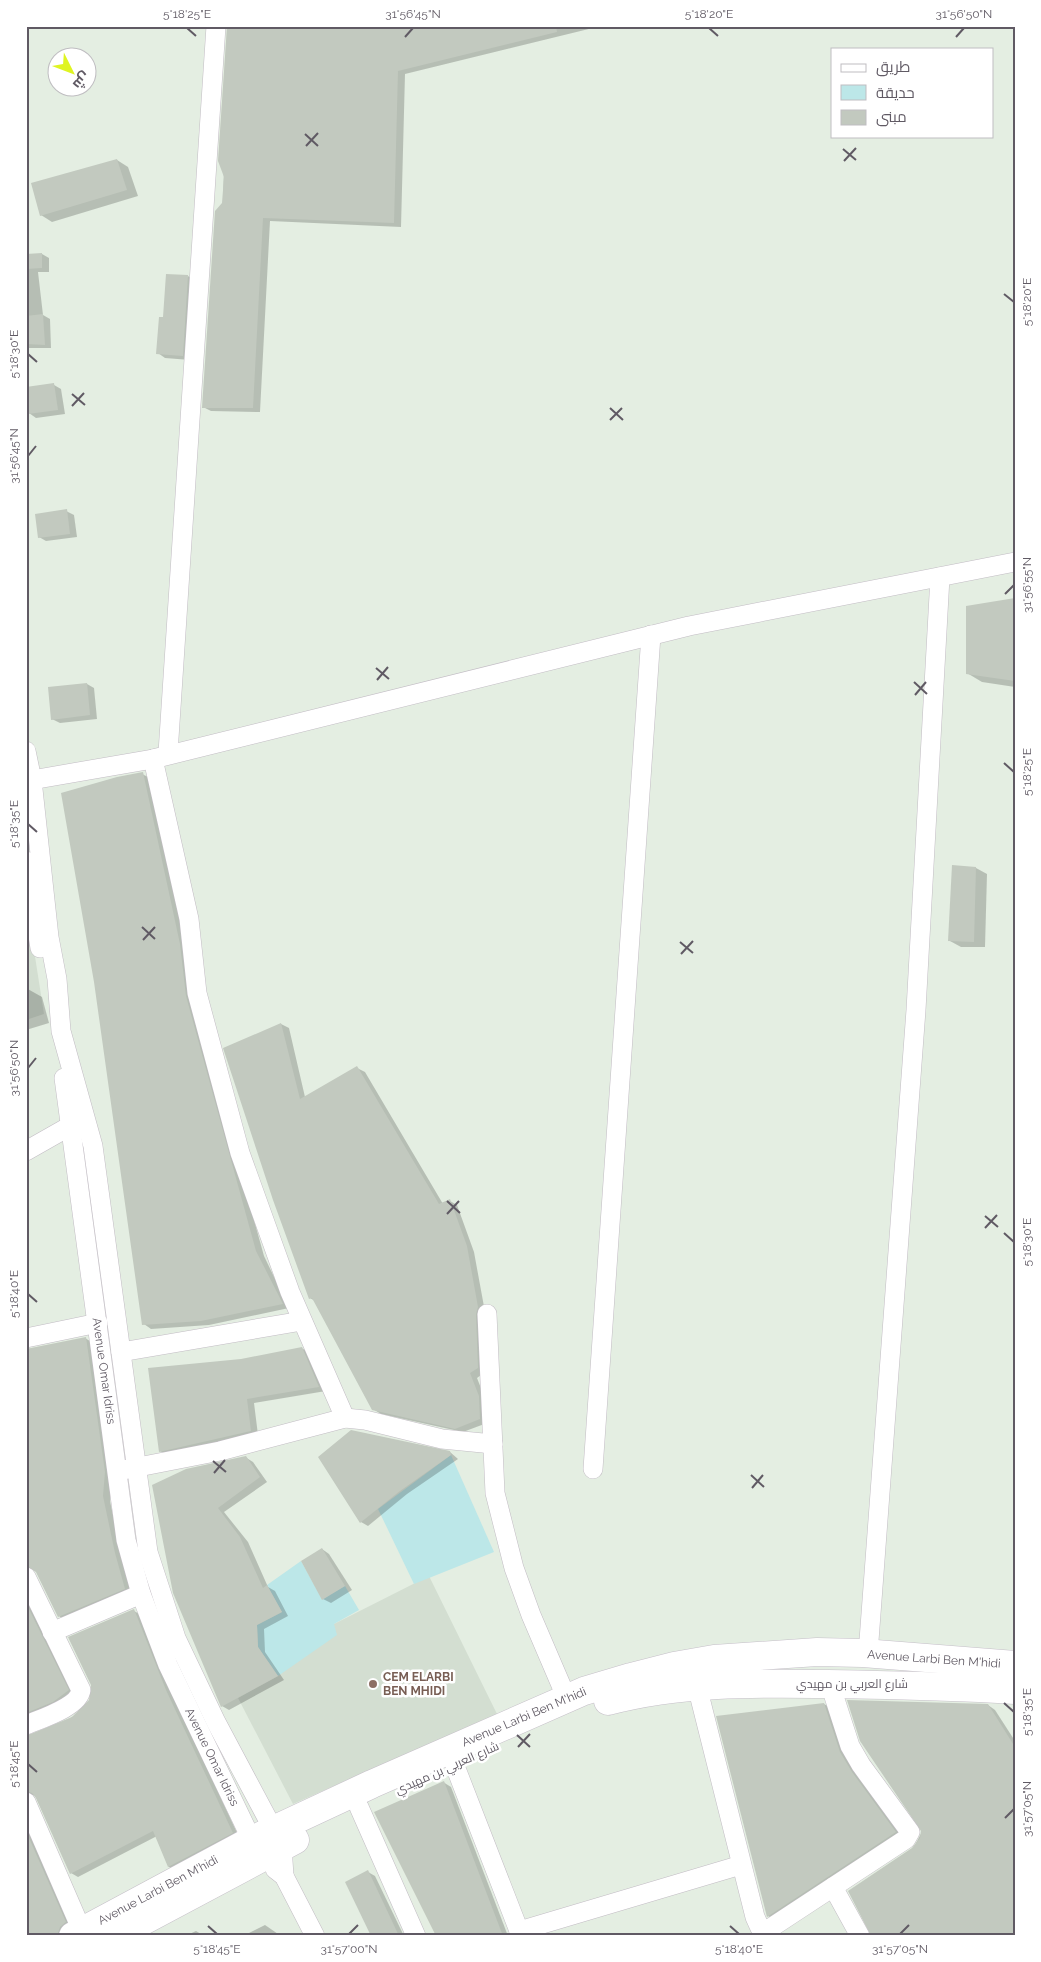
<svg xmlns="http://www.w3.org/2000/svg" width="1041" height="1962" viewBox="0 0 1041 1962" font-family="Raleway,Cairo,sans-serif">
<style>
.education{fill:#d3ded1}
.green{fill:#bce7e8}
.shadow{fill:#0003}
.building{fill:#c2c9bf}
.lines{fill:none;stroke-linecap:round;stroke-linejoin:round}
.minor-casing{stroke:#c2bcc4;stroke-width:20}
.secondary-casing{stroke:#c5bfc8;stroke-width:29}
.minor{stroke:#fff;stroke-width:19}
.secondary{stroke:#fff;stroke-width:28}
.ticks{fill:none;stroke:#605a64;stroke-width:2}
.education-dot{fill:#8d6e63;stroke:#fff;stroke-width:2}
.labels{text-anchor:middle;stroke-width:5;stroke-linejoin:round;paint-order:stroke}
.street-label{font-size:12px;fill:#605a64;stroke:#fff}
.education-label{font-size:12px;font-weight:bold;fill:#785e54;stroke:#fff;text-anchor:start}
.neatline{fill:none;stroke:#605a64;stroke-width:2}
.ticks-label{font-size:12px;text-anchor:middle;fill:#605a64}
</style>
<rect width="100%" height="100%" fill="#e4eee2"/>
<!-- education -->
<g class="education">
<path d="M 26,899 L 44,1014 L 26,1020 Z"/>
<path d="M 429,1576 L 497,1714 L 293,1804 L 238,1698 L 278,1676 L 334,1624 Z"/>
</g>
<!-- green -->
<g class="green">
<path d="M 451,1455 L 494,1552 L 414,1584 L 378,1509 Z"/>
<path d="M 301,1561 L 322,1599 L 345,1586 L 359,1610 L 334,1624 L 337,1635 L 278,1676 L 258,1647 L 257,1625 L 282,1612 L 267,1585 Z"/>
</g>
<!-- shadow -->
<g class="shadow">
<path d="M 228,26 L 601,26 L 405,74 L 401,227 L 270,221 L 260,412 L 211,411 L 203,407 L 223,203 Z"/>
<path d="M 117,160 L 128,167 L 138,196 L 52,222 L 41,215 Z"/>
<path d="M 42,254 L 49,258 L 49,272 L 38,272 L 43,315 L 50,319 L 51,348 L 26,348 L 26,255 Z"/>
<path d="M 188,276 L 195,281 L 190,360 L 165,358 L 158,353 L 164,318 Z"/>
<path d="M 54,385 L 61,389 L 65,414 L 36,418 L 29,413 L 26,388 Z"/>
<path d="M 66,511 L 74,515 L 77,537 L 46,541 L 39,537 Z"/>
<path d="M 1015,600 L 1015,687 L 982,682 L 967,673 Z"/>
<path d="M 87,684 L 94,688 L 97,719 L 60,723 L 52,719 Z"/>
<path d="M 142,774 L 150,778 L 187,949 L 193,1001 L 264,1256 L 289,1308 L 209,1325 L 151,1329 L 144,1324 Z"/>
<path d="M 953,866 L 976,868 L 987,874 L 985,947 L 961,947 L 950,941 Z"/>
<path d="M 26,988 L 42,997 L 49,1023 L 26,1030 Z"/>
<path d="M 281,1024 L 289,1028 L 305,1097 L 357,1068 L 365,1072 L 443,1204 L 450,1201 L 457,1205 L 474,1252 L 485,1312 L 485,1372 L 477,1378 L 486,1401 L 487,1423 L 463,1432 L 381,1414 L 373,1409 L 315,1301 L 310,1298 L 225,1049 Z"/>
<path d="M 85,1338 L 93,1343 L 112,1476 L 110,1501 L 122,1558 L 132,1593 L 66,1621 L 59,1616 L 35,1569 L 26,1573 L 26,1352 Z"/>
<path d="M 301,1348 L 309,1352 L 326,1391 L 254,1403 L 258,1435 L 167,1455 L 160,1451 L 241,1361 Z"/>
<path d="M 450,1452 L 458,1459 L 407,1494 L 368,1526 L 361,1522 L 320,1458 Z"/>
<path d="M 245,1457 L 253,1462 L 267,1482 L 224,1512 L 248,1542 L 268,1587 L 275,1591 L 288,1616 L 264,1629 L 265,1652 L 284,1680 L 229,1710 L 222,1706 L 154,1486 Z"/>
<path d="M 322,1549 L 329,1554 L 352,1590 L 331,1603 L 323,1599 Z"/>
<path d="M 26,1594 L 75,1695 L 26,1721 Z"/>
<path d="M 134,1611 L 141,1615 L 173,1695 L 239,1837 L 176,1871 L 169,1867 L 157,1836 L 78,1877 L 71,1873 L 35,1795 L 29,1796 L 26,1799 L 26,1736 L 63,1723 L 83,1710 L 90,1701 Z"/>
<path d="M 824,1704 L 831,1708 L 903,1836 L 775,1920 L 768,1916 Z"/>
<path d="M 988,1705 L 995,1710 L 1015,1741 L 1015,1936 L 913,1849 Z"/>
<path d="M 443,1782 L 451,1787 L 508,1936 L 438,1936 Z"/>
<path d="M 26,1820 L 73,1927 L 66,1936 L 26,1936 Z"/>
<path d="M 368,1872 L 375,1876 L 404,1936 L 373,1936 Z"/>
<path d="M 265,1925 L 281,1936 L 243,1936 Z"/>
<path d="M 196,1931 L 204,1936 L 185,1936 Z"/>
</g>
<!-- building -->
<g class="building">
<path d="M 227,26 L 556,26 L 557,32 L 398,71 L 394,223 L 263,218 L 253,408 L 202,408 L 215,211 L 222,203 L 224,177 L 218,161 Z"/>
<path d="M 117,159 L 127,190 L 40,216 L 31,183 Z"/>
<path d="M 42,253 L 42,268 L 26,269 L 26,254 Z"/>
<path d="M 166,274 L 188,275 L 183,356 L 156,354 L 159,317 L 163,317 Z"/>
<path d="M 43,314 L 45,345 L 26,344 L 26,316 Z"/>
<path d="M 54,383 L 58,410 L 28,414 L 26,387 Z"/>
<path d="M 67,509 L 70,534 L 38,538 L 35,514 Z"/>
<path d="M 1015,598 L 1015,681 L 966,674 L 966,606 Z"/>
<path d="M 87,683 L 90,715 L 51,720 L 48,687 Z"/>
<path d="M 143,772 L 180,944 L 186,996 L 256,1251 L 283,1304 L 201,1321 L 142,1325 L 94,982 L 61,793 L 117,777 Z"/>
<path d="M 952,865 L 976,867 L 974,942 L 948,941 Z"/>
<path d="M 281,1023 L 300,1099 L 357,1066 L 439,1204 L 450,1199 L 467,1246 L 478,1307 L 476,1314 L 478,1368 L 470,1373 L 479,1396 L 480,1419 L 455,1429 L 372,1410 L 312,1298 L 309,1299 L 273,1200 L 223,1048 Z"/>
<path d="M 86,1337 L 105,1472 L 103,1496 L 115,1553 L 125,1589 L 58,1617 L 36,1572 L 26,1566 L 26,1349 Z"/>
<path d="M 302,1347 L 319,1387 L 247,1399 L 251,1431 L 159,1452 L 148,1368 L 241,1359 Z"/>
<path d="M 351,1430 L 450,1451 L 451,1455 L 400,1491 L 360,1523 L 318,1457 Z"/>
<path d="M 246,1456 L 260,1477 L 218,1508 L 240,1537 L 263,1588 L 267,1585 L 282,1612 L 257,1625 L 258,1647 L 278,1676 L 221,1707 L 173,1593 L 152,1485 L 186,1469 Z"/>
<path d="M 322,1548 L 345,1586 L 322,1600 L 301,1561 Z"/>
<path d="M 26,1603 L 69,1690 L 53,1702 L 26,1713 Z"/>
<path d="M 134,1609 L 166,1690 L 233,1833 L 168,1867 L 153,1831 L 70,1874 L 36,1798 L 32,1793 L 26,1791 L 26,1736 L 72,1717 L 89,1700 L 91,1685 L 68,1637 Z"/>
<path d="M 847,1700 L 988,1704 L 1015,1747 L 1015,1936 L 871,1936 L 848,1891 L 912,1848 L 920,1838 L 921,1831 L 860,1741 Z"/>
<path d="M 824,1703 L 840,1752 L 852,1772 L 896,1832 L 767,1917 L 716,1716 Z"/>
<path d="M 444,1781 L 485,1889 L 503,1936 L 436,1936 L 374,1812 Z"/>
<path d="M 26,1831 L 66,1922 L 60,1927 L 57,1936 L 26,1936 Z"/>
<path d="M 368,1870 L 399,1936 L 371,1936 L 345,1882 Z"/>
</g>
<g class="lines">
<!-- minor casing -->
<g class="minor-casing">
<g id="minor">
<path d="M 26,751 L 32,780 L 49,937 L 57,979 L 61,1031 L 93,1146 L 148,1552 L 176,1638 L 216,1722 L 282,1846 L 284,1876"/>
<path d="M 168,753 L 216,26"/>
<path d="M 153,759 L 189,919 L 197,993 L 240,1153 L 290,1292 L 345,1418"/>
<path d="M 26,781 L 153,759 L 689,626 L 1015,562"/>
<path d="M 26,861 L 40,948"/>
<path d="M 64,1078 L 126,1540 L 141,1594 L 168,1665 L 256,1849"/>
<path d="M 26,1151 L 70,1126"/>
<path d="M 487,1314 L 495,1493 L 514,1568 L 531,1615 L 567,1699"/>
<path d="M 26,1338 L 98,1323"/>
<path d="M 121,1352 L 302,1321"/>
<path d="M 593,1469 L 651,635"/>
<path d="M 123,1470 L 220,1451 L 345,1418 L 365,1420 L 442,1439 L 493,1444"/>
<path d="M 26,1577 L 81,1690 C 79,1707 40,1719 26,1725"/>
<path d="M 52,1632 L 141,1594"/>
<path d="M 868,1654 L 916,1010 L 940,577"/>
<path d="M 697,1686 L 755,1917 L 760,1928 L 766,1931 L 906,1839 L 910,1832 L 861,1765 L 850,1746 L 830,1684"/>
<path d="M 455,1766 L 521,1936"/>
<path d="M 26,1802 L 82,1931"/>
<path d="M 359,1807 L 416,1936"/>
<path d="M 275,1869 L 284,1876 L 315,1936"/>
<path d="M 833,1887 L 860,1936"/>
<path d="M 519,1931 L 741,1865"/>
</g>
</g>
<!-- secondary casing -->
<g class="secondary-casing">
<g id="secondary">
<path d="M 608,1701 C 680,1682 754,1683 828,1684 C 890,1685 952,1686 1015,1690"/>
<path d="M 73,1936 L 252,1840 L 372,1784 L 584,1691 L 631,1677 L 674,1666 L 714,1659 L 817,1652 L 863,1653 L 1015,1665"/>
<path d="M 115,1936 L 295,1840"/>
</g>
</g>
<!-- minor -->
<use href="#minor" class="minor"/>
<!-- secondary -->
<use href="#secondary" class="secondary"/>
</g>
<!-- ticks -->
<path class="ticks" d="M 187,28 L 196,36M 709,28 L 718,36M 405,37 L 413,28M 956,37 L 964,28M 305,134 L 318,146M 306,146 L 318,133M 843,149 L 856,160M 844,161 L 856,148M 1004,294 L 1014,302M 28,354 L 37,362M 72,394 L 85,405M 72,406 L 84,393M 610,408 L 623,420M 610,420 L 622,408M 28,456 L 36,446M 1005,594 L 1014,585M 376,668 L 389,679M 377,680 L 388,667M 914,682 L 927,694M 915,695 L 926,682M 1004,763 L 1014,772M 28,824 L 37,832M 142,927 L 155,939M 143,940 L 155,927M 680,942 L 693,953M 681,954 L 693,941M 28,1068 L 36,1058M 447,1201 L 460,1213M 447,1214 L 459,1201M 985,1216 L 998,1227M 985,1228 L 997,1215M 1004,1233 L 1014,1242M 28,1294 L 37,1302M 213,1461 L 226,1472M 214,1473 L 225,1460M 751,1475 L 764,1487M 752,1488 L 763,1475M 1004,1703 L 1014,1712M 517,1735 L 530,1747M 518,1747 L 530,1734M 28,1764 L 37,1772M 1005,1818 L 1014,1809M 208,1926 L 217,1934M 730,1926 L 739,1934M 349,1934 L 358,1925M 900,1934 L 909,1925"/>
<!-- markers -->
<circle class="education-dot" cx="373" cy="1684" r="5"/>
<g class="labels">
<!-- street labels -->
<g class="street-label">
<text transform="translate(104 1371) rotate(82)" y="4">Avenue Omar Idriss</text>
<text transform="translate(934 1659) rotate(4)" y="4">Avenue Larbi Ben M'hidi</text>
<text x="852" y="1688">شارع العربي بن مهيدي</text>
<text transform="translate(524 1717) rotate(-23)" y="4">Avenue Larbi Ben M'hidi</text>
<text transform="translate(212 1757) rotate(64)" y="4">Avenue Omar Idriss</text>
<text transform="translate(447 1768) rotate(-24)" y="4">شارع العربي بن مهيدي</text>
<text transform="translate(158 1890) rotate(-28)" y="4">Avenue Larbi Ben M'hidi</text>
</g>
<!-- education labels -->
<g class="education-label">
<text x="383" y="1681">CEM ELARBI<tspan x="383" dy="14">BEN MHIDI</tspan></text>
</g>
</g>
<!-- border -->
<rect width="1041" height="1962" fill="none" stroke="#ffffff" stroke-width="55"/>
<!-- legend -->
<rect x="831" y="48" width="162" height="90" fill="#ffffff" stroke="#bfbdc1"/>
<rect x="841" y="64" width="25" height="8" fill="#ffffff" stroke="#bfbdc1"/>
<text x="876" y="72" font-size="15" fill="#605a64">طريق</text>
<rect x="841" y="85" width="25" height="15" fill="#bce7e8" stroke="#bfbdc1"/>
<text x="876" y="98" font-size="15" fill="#605a64">حديقة</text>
<rect x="841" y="110" width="25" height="15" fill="#c2c9bf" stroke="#bfbdc1"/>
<text x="876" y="122" font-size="15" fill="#605a64">مبنى</text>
<!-- north arrow -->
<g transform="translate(72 72) rotate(132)"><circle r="24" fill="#ffffff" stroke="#bfbdc1"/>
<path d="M0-4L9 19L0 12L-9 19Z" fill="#dff422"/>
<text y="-8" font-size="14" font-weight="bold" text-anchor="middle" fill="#605a64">ش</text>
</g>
<rect x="28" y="28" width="986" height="1906" class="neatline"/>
<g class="ticks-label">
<text x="187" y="18">5°18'25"E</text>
<text x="413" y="18">31°56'45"N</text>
<text x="709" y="18">5°18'20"E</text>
<text x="964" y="18">31°56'50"N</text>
<text transform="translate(1027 302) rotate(-90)" y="4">5°18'20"E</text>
<text transform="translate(14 354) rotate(-90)" y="4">5°18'30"E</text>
<text transform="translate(14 456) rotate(-90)" y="4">31°56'45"N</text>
<text transform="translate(1027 585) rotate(-90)" y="4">31°56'55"N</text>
<text transform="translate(1027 772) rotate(-90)" y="4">5°18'25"E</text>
<text transform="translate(14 824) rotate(-90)" y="4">5°18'35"E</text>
<text transform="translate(14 1068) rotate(-90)" y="4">31°56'50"N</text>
<text transform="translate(1027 1242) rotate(-90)" y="4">5°18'30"E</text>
<text transform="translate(14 1294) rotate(-90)" y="4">5°18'40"E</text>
<text transform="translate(1027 1712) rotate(-90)" y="4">5°18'35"E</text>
<text transform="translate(14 1764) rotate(-90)" y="4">5°18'45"E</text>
<text transform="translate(1027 1809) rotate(-90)" y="4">31°57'05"N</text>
<text x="217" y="1953">5°18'45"E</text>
<text x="349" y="1953">31°57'00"N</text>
<text x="739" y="1953">5°18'40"E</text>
<text x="900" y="1953">31°57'05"N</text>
</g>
</svg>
